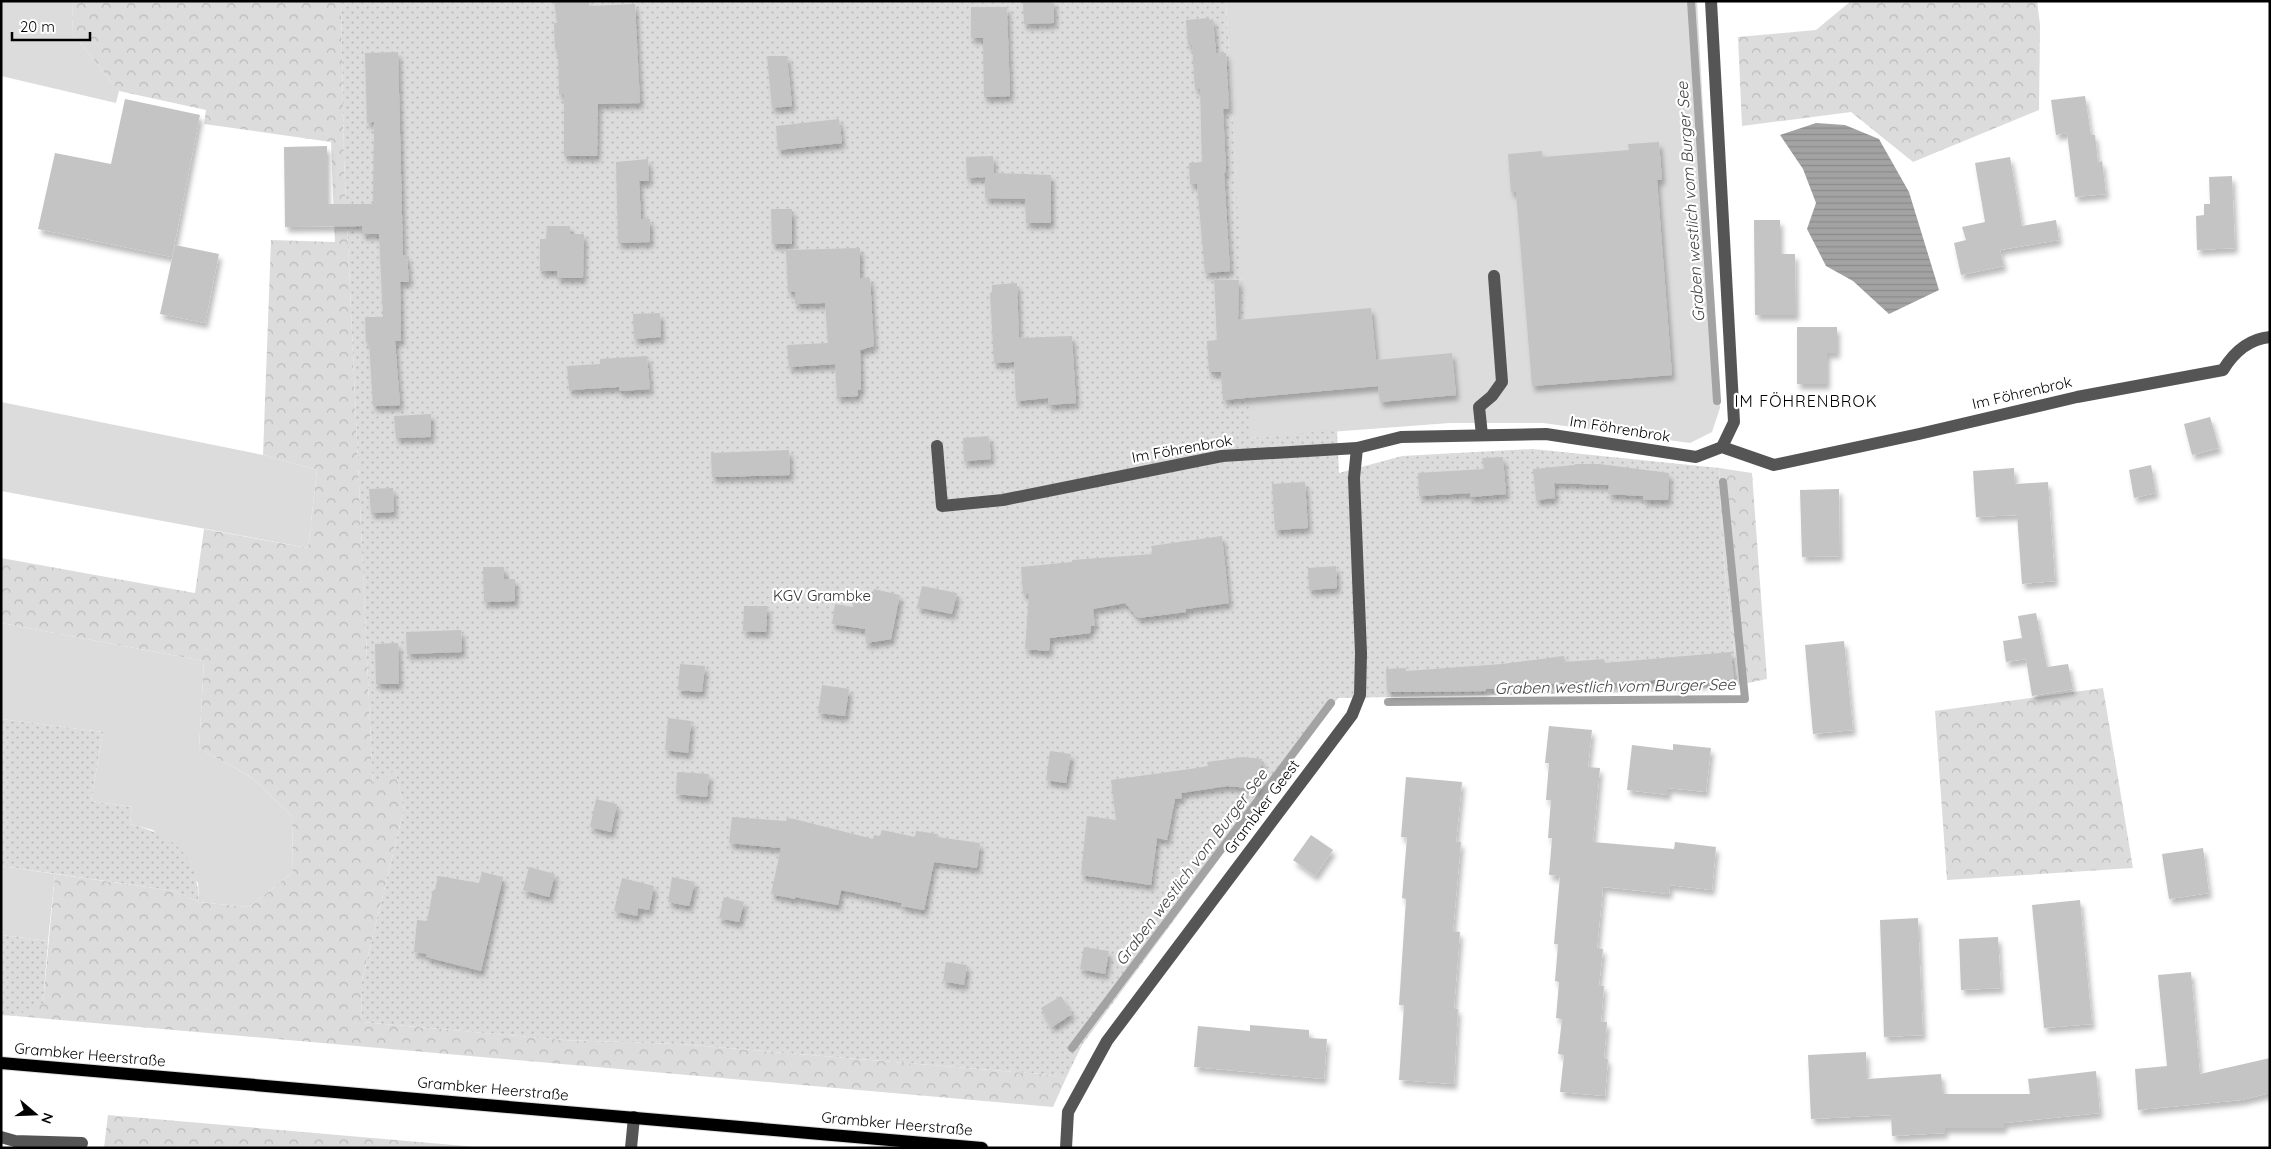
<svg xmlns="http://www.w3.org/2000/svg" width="2271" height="1149" viewBox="0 0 2271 1149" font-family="Quicksand,sans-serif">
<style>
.grass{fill:#dcdcdc}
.forest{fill:url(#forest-crowns)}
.garden{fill:url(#garden-dots)}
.water{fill:url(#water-rules)}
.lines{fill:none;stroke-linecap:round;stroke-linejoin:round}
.stream{stroke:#a3a3a3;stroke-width:8}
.building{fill:#c4c4c4;filter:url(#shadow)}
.major-casing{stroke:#dbdbdb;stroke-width:14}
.minor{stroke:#555;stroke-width:12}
.major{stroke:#000;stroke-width:12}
.labels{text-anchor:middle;stroke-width:4.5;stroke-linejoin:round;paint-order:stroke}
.street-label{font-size:15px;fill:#000;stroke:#fff}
.park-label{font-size:15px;fill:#333;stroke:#fff}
.water-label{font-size:16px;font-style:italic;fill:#444;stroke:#fff}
.neighbourhood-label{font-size:16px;letter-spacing:1px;fill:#000;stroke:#fff}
</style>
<defs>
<pattern id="forest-crowns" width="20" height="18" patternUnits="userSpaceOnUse" patternTransform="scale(1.25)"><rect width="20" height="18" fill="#dcdcdc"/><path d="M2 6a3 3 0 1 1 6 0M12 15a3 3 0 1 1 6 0" fill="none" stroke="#bbb"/></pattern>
<pattern id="garden-dots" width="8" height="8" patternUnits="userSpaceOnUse" patternTransform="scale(1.25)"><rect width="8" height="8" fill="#dcdcdc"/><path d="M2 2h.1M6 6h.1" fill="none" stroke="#bbb" stroke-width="1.8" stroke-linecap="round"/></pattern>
<pattern id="water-rules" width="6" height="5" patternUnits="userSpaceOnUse" patternTransform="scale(1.25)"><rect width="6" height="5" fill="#a3a3a3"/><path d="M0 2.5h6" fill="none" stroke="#8b8b8b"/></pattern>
<filter id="shadow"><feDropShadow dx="3" dy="5.5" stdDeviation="2.5" flood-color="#0004"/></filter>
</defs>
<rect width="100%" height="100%" fill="#fff"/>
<!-- grass -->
<g class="grass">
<path d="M 1,1 L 73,1 L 72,33 L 119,91 L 116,103 L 1,76 Z"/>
<path d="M 1226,1 L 1697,1 L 1720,408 L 1712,432 L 1690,443 L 1543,423 L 1450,423 L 1250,438 Z"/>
<path d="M 1,402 L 263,455 L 317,470 L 308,548 L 1,491 Z"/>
<path d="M 1,623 L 204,661 L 199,748 L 251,777 L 292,816 L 293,872 L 249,907 L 199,902 L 198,883 L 153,830 L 130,824 L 132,807 L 91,801 L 103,732 L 1,719 Z"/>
<path d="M 1,866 L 55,874 L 48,941 L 1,935 Z"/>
</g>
<!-- forest -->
<g class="forest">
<path d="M 73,1 L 341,1 L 344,158 L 373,788 L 395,769 L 404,809 L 361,984 L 362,1022 L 564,1040 L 679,1044 L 1040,1074 L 1066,1078 L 1053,1107 L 15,1016 L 43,1003 L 55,874 L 175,891 L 199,902 L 249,907 L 293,872 L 292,816 L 251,777 L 199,748 L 204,661 L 1,623 L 1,558 L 195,593 L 204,529 L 308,548 L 317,470 L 263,455 L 271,240 L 335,242 L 331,142 L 204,124 L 206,110 L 119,91 L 72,33 Z"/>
<path d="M 1851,1 L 2037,1 L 2040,25 L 2039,110 L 1913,162 L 1851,112 L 1742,126 L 1738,37 L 1816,30 Z"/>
<path d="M 1719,468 L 1752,473 L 1767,679 L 1738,685 L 1723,554 Z"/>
<path d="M 2103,688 L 2133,868 L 1947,880 L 1935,711 Z"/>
<path d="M 108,1115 L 465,1146 L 478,1148 L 104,1148 Z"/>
</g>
<!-- garden -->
<g class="garden">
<path d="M 341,1 L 1226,1 L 1251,438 L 1337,430 L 1339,473 L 1402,456 L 1533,449 L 1719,468 L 1723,554 L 1738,685 L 1652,692 L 1338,698 L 1082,1045 L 1066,1078 L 1040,1074 L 679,1044 L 564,1040 L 362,1022 L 361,984 L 404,809 L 395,770 L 373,789 L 344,158 Z"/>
<path d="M 1,719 L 103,732 L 91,801 L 132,807 L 130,824 C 175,836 197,854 199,902 L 175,891 L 1,866 Z"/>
<path d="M 1,935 L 48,941 L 43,1004 L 15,1016 L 1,1015 Z"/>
</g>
<!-- water -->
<path class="water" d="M 1816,123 L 1845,125 L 1879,139 L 1909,192 L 1939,290 L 1889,314 L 1853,281 L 1826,266 L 1807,229 L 1816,203 L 1803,169 L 1780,135 Z"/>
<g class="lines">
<!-- stream -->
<g class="stream">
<path d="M 1691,1 L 1717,401"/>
<path d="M 1388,702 L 1745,699 L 1723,482"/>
<path d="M 1072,1048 L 1331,703"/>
</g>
</g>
<!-- building -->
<g class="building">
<path d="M 554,1 L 589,1 L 589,6 L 635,4 L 640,103 L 598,104 L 597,156 L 564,156 L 564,94 L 559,94 L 558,49 L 555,49 L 554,23 L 557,23 Z"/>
<path d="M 1023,1 L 1054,1 L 1054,23 L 1024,24 Z"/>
<path d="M 971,7 L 1007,7 L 1010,96 L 984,97 L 983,38 L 971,38 Z"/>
<path d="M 1209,18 L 1210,20 L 1213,19 L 1216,53 L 1226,53 L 1229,109 L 1223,109 L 1226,173 L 1224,173 L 1230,271 L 1205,273 L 1197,184 L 1190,184 L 1189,163 L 1202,162 L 1200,88 L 1195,89 L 1192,45 L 1188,45 L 1186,20 Z"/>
<path d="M 398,52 L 403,255 L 407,255 L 409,282 L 400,282 L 401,341 L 395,341 L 400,405 L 373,406 L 369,341 L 366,342 L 365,317 L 383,317 L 379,234 L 362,234 L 362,226 L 285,227 L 284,147 L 327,146 L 327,204 L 373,204 L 374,122 L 367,123 L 365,53 Z"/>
<path d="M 767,56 L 787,56 L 792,106 L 772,108 Z"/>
<path d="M 2085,96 L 2091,135 L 2095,135 L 2098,162 L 2102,161 L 2106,194 L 2075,197 L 2067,133 L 2056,135 L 2051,100 Z"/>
<path d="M 125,99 L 200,115 L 172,257 L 38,229 L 55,153 L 111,164 Z"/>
<path d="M 839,119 L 842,143 L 778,150 L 776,126 Z"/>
<path d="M 1659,142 L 1662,180 L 1657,180 L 1672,375 L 1532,386 L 1516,192 L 1511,192 L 1508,154 L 1542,151 L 1542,157 L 1629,150 L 1628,144 Z"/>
<path d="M 993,156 L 994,173 L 1051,175 L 1051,223 L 1026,223 L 1025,199 L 985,198 L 985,177 L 967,178 L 966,157 Z"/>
<path d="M 2010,157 L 2022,226 L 2056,220 L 2059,240 L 2000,250 L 2004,266 L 1961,275 L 1954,243 L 1966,240 L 1962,227 L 1985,222 L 1975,163 Z"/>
<path d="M 648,159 L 649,181 L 639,181 L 641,219 L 650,219 L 650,242 L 618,243 L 616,162 Z"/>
<path d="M 2232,176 L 2235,248 L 2197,250 L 2196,216 L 2204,215 L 2204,204 L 2210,204 L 2209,177 Z"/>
<path d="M 771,209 L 792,209 L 792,244 L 772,244 Z"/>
<path d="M 1754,220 L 1780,220 L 1780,254 L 1795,254 L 1796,315 L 1755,315 Z"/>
<path d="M 547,226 L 570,226 L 570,234 L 584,234 L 583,278 L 557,278 L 557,271 L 540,271 L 540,239 L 546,239 Z"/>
<path d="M 175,245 L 219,254 L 205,323 L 160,314 Z"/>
<path d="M 860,248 L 860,278 L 870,278 L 874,346 L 860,350 L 861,390 L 858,390 L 858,396 L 837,397 L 835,364 L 789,367 L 787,345 L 828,343 L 825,303 L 795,304 L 795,292 L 788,292 L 786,250 Z"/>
<path d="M 1214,280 L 1239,280 L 1238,320 L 1371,308 L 1376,360 L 1452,353 L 1456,395 L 1380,402 L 1378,386 L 1223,400 L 1221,372 L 1209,372 L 1207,341 L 1217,340 Z"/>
<path d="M 1017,283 L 1019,338 L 1072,336 L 1076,403 L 1048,405 L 1048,398 L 1016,401 L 1014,362 L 994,363 L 990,293 L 992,293 L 992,285 Z"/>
<path d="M 660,313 L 661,337 L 634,339 L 633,314 Z"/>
<path d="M 1797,327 L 1837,327 L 1837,353 L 1827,353 L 1827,384 L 1797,384 Z"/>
<path d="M 647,356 L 650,389 L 620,391 L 619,387 L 569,390 L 567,366 L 600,364 L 600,359 Z"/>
<path d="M 431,414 L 431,437 L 396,438 L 394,416 Z"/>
<path d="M 2210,417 L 2219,448 L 2192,455 L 2184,424 Z"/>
<path d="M 989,436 L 991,459 L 964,461 L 963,438 Z"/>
<path d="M 789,450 L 790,475 L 712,477 L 711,453 Z"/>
<path d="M 1503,457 L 1506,494 L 1470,497 L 1470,493 L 1419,496 L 1418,473 L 1484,469 L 1482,458 Z"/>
<path d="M 1575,464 L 1599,464 L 1669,473 L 1668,500 L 1643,500 L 1643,496 L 1608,494 L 1609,485 L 1554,483 L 1555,498 L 1536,500 L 1533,469 L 1575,465 Z"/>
<path d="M 2151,465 L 2156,493 L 2134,498 L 2129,470 Z"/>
<path d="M 2014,468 L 2015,484 L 2048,482 L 2055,581 L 2022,584 L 2017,515 L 1976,517 L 1973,471 Z"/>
<path d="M 1305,482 L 1308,528 L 1275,530 L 1272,484 Z"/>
<path d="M 393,488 L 394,512 L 371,513 L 369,489 Z"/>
<path d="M 1839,489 L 1840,556 L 1802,557 L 1800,490 Z"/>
<path d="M 1222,536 L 1229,603 L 1186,609 L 1186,612 L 1138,618 L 1125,603 L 1093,609 L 1095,626 L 1091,626 L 1090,633 L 1050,638 L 1049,651 L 1025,649 L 1029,594 L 1023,594 L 1021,567 L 1072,562 L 1072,560 L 1153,554 L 1151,546 Z"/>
<path d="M 1336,566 L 1337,588 L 1309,590 L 1308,568 Z"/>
<path d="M 483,567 L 504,567 L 504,579 L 515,579 L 515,601 L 484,602 Z"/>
<path d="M 922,586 L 957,593 L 952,614 L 917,607 Z"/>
<path d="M 874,589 L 900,595 L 891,639 L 866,643 L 865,629 L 832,624 L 835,604 L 853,607 L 855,595 L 872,598 Z"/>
<path d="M 744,606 L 767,606 L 766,632 L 743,631 Z"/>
<path d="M 2036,613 L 2047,667 L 2068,664 L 2073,689 L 2032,696 L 2026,659 L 2006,662 L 2003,641 L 2022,638 L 2018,616 Z"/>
<path d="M 461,630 L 462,652 L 407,654 L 406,632 Z"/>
<path d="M 1844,641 L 1853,730 L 1813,734 L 1805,645 Z"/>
<path d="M 398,643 L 399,684 L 376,684 L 375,644 Z"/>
<path d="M 1731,652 L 1734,679 L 1693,685 L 1673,686 L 1672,682 L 1667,683 L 1667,679 L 1585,685 L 1585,681 L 1486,689 L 1486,691 L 1387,692 L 1386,669 L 1406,668 L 1406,671 L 1502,664 L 1564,656 L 1565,662 L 1604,659 L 1605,663 Z"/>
<path d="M 680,664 L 705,666 L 702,692 L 678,690 Z"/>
<path d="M 822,685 L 849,689 L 845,716 L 818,713 Z"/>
<path d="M 668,718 L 691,721 L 688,753 L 665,750 Z"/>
<path d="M 1549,726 L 1592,730 L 1588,767 L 1600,768 L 1593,842 L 1674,849 L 1675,842 L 1716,847 L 1712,890 L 1670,885 L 1669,894 L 1603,887 L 1597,948 L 1603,949 L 1599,985 L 1604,986 L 1601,1022 L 1607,1022 L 1604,1058 L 1608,1059 L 1605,1096 L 1560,1092 L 1564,1055 L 1558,1054 L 1562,1019 L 1556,1018 L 1559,982 L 1555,981 L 1558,944 L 1554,944 L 1560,876 L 1549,875 L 1552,838 L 1548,838 L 1551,800 L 1546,800 L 1549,763 L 1545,763 Z"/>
<path d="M 1673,744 L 1711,748 L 1706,792 L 1668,788 L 1668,795 L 1627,790 L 1632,745 L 1673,750 Z"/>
<path d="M 1050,751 L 1071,754 L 1066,783 L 1046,780 Z"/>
<path d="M 1243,757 L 1262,759 L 1257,789 L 1227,786 L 1181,793 L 1182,798 L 1175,799 L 1167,840 L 1157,838 L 1151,885 L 1081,875 L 1087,816 L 1116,820 L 1111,780 L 1197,768 L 1208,766 L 1207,762 Z"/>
<path d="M 677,772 L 709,774 L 707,797 L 676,794 Z"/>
<path d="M 1406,777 L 1462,782 L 1456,842 L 1461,842 L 1453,931 L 1460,932 L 1454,1008 L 1458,1009 L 1454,1084 L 1399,1080 L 1404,1005 L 1399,1005 L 1406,899 L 1402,898 L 1407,837 L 1401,837 Z"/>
<path d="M 596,799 L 617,804 L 611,832 L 590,827 Z"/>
<path d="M 732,817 L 786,821 L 787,818 L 794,819 L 873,839 L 874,835 L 880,836 L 882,830 L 915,837 L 916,831 L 938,834 L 937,837 L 980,843 L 977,868 L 934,862 L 924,910 L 901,906 L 902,903 L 841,890 L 838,905 L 795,897 L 795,899 L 771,894 L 781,848 L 729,843 Z"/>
<path d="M 1311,835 L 1333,850 L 1315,876 L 1293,860 Z"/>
<path d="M 2203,848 L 2209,893 L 2169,899 L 2162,854 Z"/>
<path d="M 529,867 L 555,874 L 549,897 L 523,890 Z"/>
<path d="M 482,872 L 503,877 L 481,971 L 426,957 L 427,954 L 414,952 L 417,920 L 427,921 L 433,890 L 435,890 L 438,876 L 479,883 Z"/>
<path d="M 672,877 L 695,882 L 689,906 L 668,902 Z"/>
<path d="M 622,878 L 654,886 L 649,910 L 638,908 L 637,916 L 614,911 Z"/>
<path d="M 724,897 L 744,902 L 739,922 L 719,918 Z"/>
<path d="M 2080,900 L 2092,1024 L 2044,1028 L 2032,905 Z"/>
<path d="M 1918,918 L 1923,1035 L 1884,1037 L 1880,920 Z"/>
<path d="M 1998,937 L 2001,988 L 1961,990 L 1959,939 Z"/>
<path d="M 1084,947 L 1109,951 L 1105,974 L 1080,969 Z"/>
<path d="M 946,962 L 967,965 L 964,985 L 943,981 Z"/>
<path d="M 2191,972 L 2200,1074 L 2270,1058 L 2270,1093 L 2241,1100 L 2138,1110 L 2135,1069 L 2167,1066 L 2158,975 Z"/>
<path d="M 1061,996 L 1072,1014 L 1052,1027 L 1041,1008 Z"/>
<path d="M 1250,1025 L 1309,1030 L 1309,1038 L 1327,1039 L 1324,1079 L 1194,1067 L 1198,1026 L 1250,1031 Z"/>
<path d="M 1866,1052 L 1867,1079 L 1941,1074 L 1943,1094 L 2030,1094 L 2028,1079 L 2096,1071 L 2100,1113 L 2004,1123 L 2004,1128 L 1945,1128 L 1945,1133 L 1892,1136 L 1891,1115 L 1811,1119 L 1808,1055 Z"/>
</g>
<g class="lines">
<!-- major casing -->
<g class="major-casing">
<path id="major" d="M 1,1063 L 982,1148"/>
</g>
<!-- minor -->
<g class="minor">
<path d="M 1711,1 L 1734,422 L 1722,447"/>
<path d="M 1482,435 L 1479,407 L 1492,396 L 1502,382 L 1494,276"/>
<path d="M 937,446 L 942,506 L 1003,500 L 1222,456 L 1357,448 L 1401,437 L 1546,434 L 1696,457 L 1722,447 L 1774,465 L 1919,434 L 2077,397 L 2223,370 C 2234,352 2248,339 2270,337"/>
<path d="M 1,1137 L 15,1141 L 82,1143"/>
<path d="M 631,1148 L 634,1117"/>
<path d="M 1066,1148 L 1068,1112 L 1107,1041 L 1352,715 L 1360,695 L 1361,653 L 1354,478 L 1357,448"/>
</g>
<!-- major -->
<use href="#major" class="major"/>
</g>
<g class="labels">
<!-- street labels -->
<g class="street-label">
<text transform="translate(2022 393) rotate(-13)" y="5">Im Föhrenbrok</text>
<text transform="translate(1620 429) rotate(9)" y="5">Im Föhrenbrok</text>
<text transform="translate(1182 449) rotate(-10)" y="5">Im Föhrenbrok</text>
<text transform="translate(1262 807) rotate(-53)" y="5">Grambker Geest</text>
<text transform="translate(90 1055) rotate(5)" y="5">Grambker Heerstraße</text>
<text transform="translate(493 1089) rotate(5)" y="5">Grambker Heerstraße</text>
<text transform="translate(897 1124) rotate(5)" y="5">Grambker Heerstraße</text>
</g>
<!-- park labels -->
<g class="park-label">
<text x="822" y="601">KGV Grambke</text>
</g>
<!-- water labels -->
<g class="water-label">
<text transform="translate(1690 202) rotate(-94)" y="6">Graben westlich vom Burger See</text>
<text transform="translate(1615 686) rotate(-1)" y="6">Graben westlich vom Burger See</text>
<text transform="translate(1191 867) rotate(-53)" y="6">Graben westlich vom Burger See</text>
</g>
<!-- neighbourhood labels -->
<g class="neighbourhood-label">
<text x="1806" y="407">IM FÖHRENBROK</text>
</g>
</g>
<!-- border -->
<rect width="2271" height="1149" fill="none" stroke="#000000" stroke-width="5"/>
<!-- north arrow -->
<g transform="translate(35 1114) rotate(109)" stroke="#ffffff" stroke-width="4" paint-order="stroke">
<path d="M0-4L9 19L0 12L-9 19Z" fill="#000000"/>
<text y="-8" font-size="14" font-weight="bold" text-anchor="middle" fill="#000000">N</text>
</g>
<!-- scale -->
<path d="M12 32v8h78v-8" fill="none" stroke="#000000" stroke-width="2.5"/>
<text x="20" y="32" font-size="15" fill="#000000" stroke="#ffffff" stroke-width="4" paint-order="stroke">20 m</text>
</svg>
